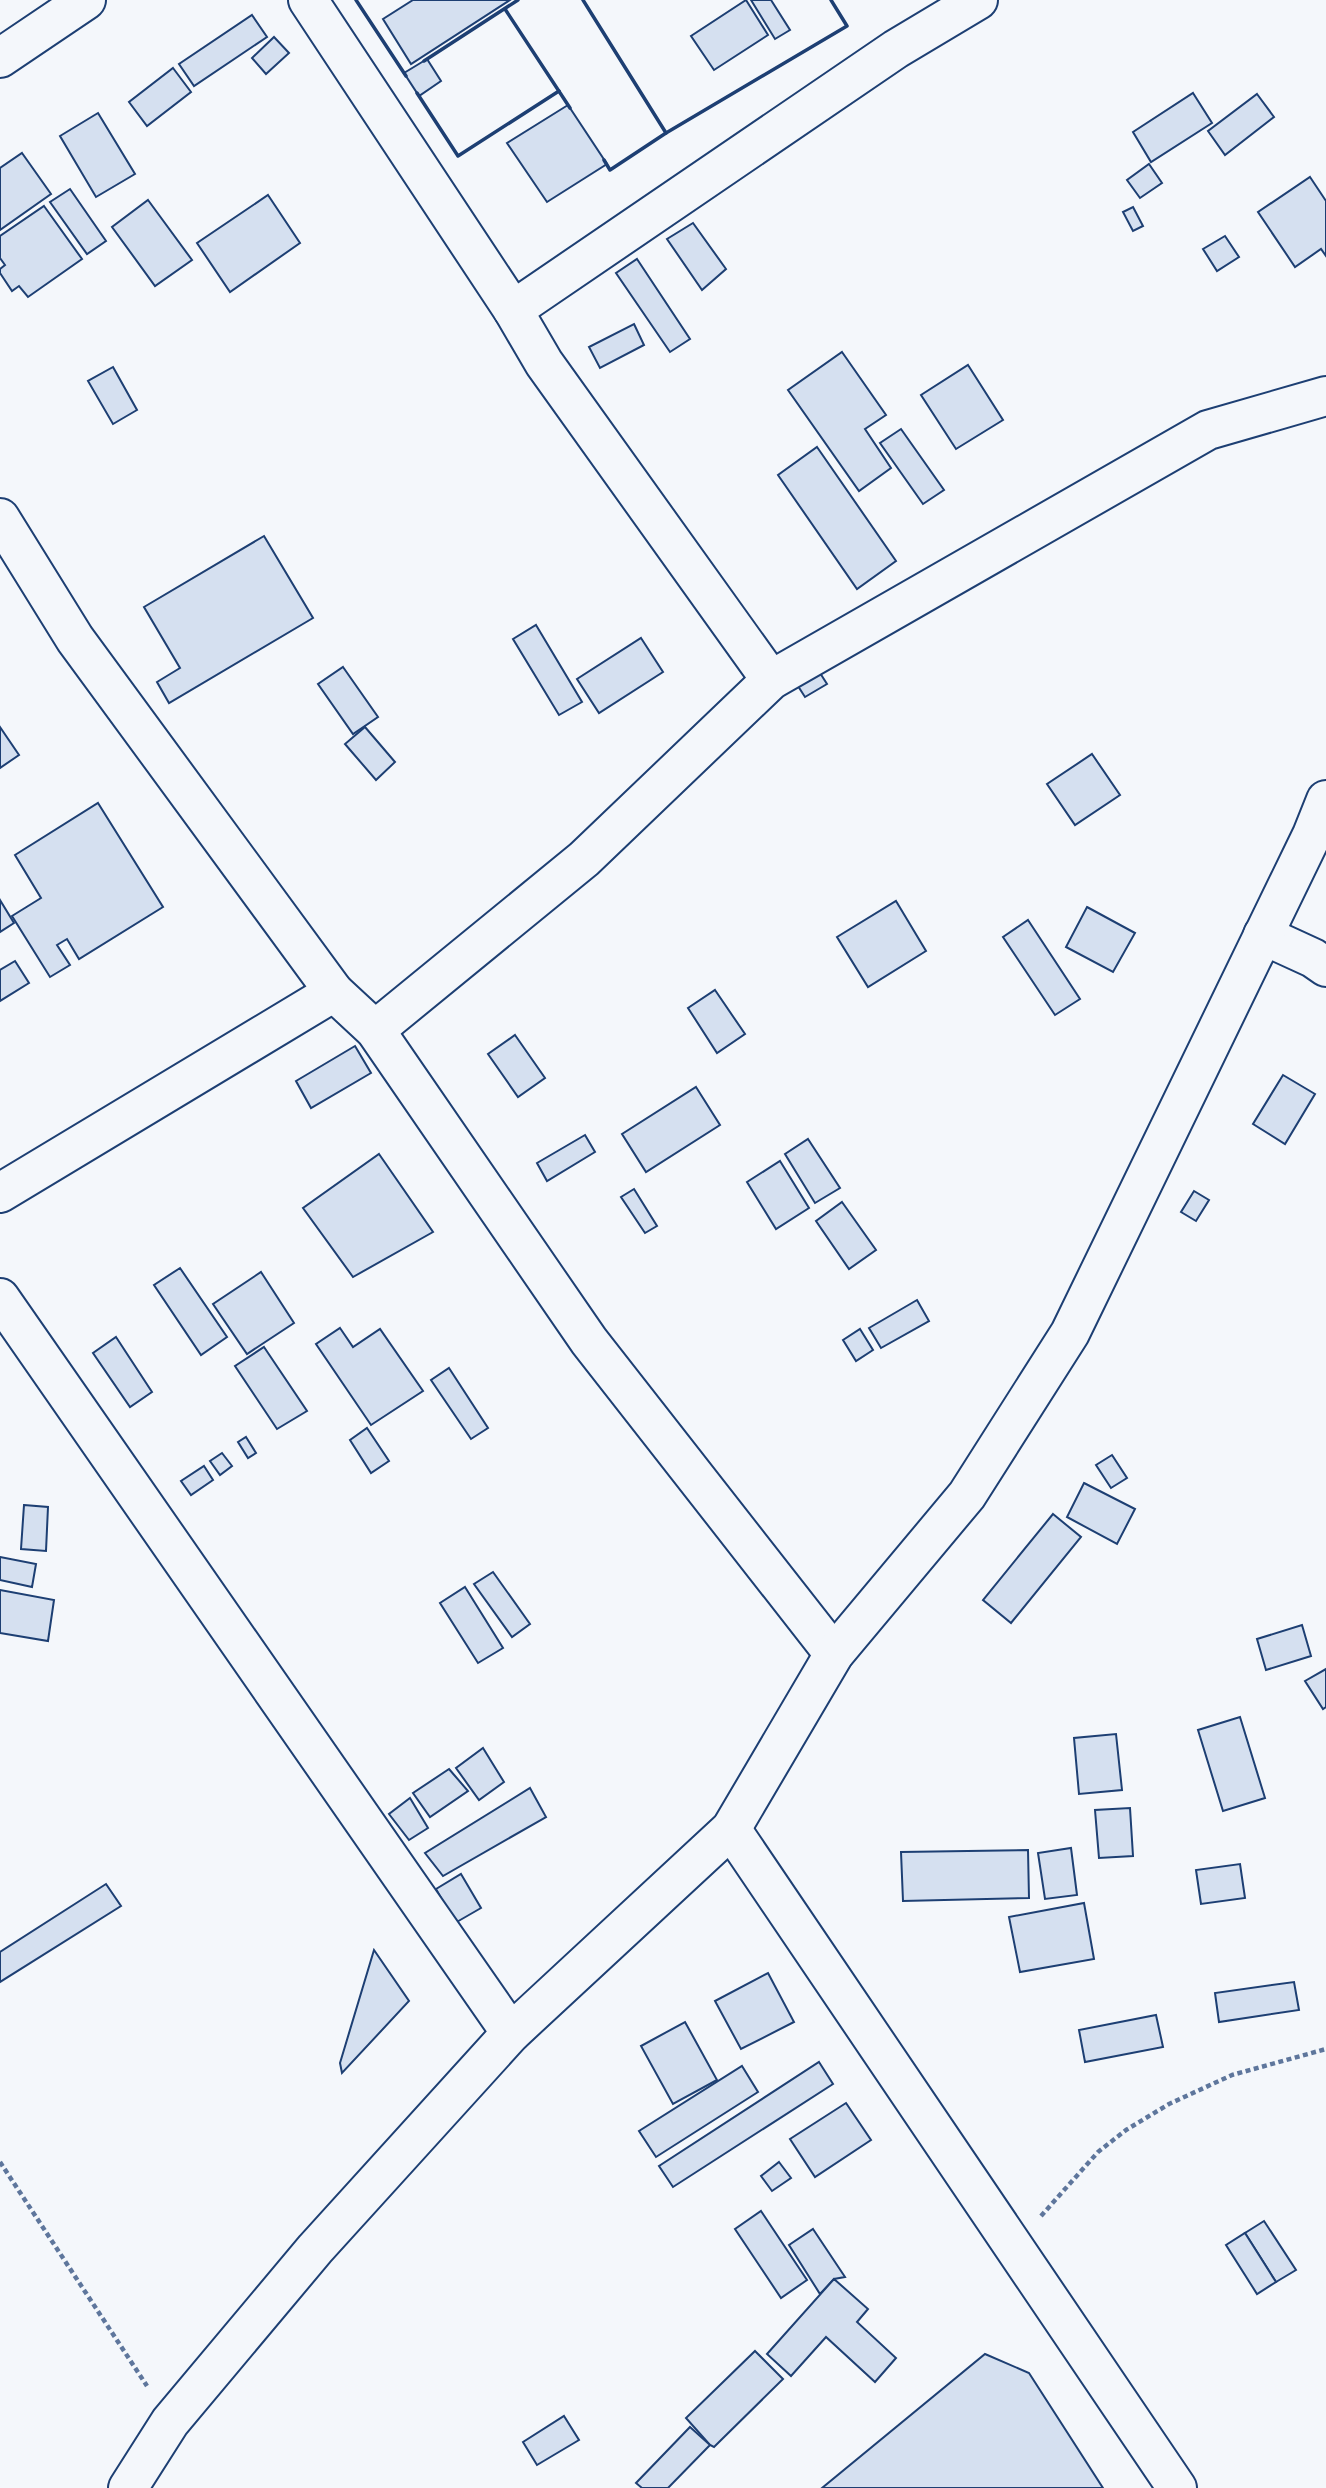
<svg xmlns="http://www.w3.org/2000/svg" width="1326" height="2488" viewBox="0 0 1326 2488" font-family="Poppins,sans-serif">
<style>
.building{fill:#d5e0f0;stroke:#1d3f73;stroke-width:2}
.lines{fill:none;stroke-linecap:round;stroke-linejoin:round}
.street-casing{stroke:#1d3f73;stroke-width:42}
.path{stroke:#5e769c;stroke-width:4.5;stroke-dasharray:5 3.5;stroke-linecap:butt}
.street{stroke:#f4f7fb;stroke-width:38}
.wall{stroke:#1d3f73;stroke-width:3.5}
</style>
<rect width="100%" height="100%" fill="#f4f7fb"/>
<!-- building -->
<g class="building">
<path d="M 413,0 L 510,0 L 411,64 L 383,19 Z"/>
<path d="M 746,0 L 768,35 L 714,70 L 691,36 Z"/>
<path d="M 751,0 L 771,0 L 790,30 L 775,39 Z"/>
<path d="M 252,15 L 267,37 L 194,86 L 179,64 Z"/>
<path d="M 274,37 L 289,53 L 266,74 L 252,58 Z"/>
<path d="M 427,59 L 441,81 L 419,96 L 404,73 Z"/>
<path d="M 173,68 L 191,92 L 147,126 L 129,102 Z"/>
<path d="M 1193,93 L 1212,123 L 1151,162 L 1133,132 Z"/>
<path d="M 1257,94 L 1274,117 L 1225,155 L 1208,131 Z"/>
<path d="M 568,105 L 607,164 L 547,202 L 507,143 Z"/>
<path d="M 98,113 L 135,174 L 96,197 L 60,136 Z"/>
<path d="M 22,153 L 51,194 L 0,230 L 0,168 Z"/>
<path d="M 1149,164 L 1162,183 L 1140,198 L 1127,180 Z"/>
<path d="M 1310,177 L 1326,201 L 1326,256 L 1321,249 L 1295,267 L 1258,212 Z"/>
<path d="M 70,189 L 106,241 L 87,254 L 50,202 Z"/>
<path d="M 268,195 L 300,243 L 230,292 L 197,243 Z"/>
<path d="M 148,200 L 192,260 L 155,286 L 112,227 Z"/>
<path d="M 44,206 L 82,259 L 28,297 L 19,286 L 12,291 L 0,273 L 0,269 L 5,265 L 0,258 L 0,236 Z"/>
<path d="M 1133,207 L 1143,226 L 1133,231 L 1123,212 Z"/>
<path d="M 693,223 L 726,269 L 702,290 L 667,239 Z"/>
<path d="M 1225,236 L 1239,257 L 1217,271 L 1203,249 Z"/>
<path d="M 637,259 L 690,339 L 670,352 L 616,273 Z"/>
<path d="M 634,324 L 644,345 L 600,368 L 589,347 Z"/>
<path d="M 842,352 L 886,415 L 865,429 L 891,468 L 859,491 L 788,390 Z"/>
<path d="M 968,365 L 1003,420 L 956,449 L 921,395 Z"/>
<path d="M 113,367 L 137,410 L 113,424 L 88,381 Z"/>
<path d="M 901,429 L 944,490 L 923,504 L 880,443 Z"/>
<path d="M 817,447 L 896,561 L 857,589 L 778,475 Z"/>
<path d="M 264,536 L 313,618 L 169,703 L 157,682 L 180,668 L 144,607 Z"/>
<path d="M 536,625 L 582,702 L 559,715 L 513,639 Z"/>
<path d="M 641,638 L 663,672 L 599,713 L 577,679 Z"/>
<path d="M 343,667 L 378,717 L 353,734 L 318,684 Z"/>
<path d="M 820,673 L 827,684 L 805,697 L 798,686 Z"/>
<path d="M 0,727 L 19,755 L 0,768 Z"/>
<path d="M 365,727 L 395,762 L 376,780 L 345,744 Z"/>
<path d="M 1092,754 L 1120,795 L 1075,825 L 1047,784 Z"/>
<path d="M 98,803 L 163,907 L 79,959 L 67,939 L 57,945 L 70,965 L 50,977 L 12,916 L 41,898 L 15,855 Z"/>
<path d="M 0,900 L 14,923 L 0,932 Z"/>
<path d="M 896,901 L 926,951 L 868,987 L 837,937 Z"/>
<path d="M 1087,907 L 1135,933 L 1113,972 L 1066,947 Z"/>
<path d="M 1028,920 L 1080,999 L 1055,1015 L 1003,937 Z"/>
<path d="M 15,961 L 29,983 L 0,1001 L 0,970 Z"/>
<path d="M 715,990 L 745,1034 L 717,1053 L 688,1008 Z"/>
<path d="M 515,1035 L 545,1078 L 518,1097 L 488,1054 Z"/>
<path d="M 355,1046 L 371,1073 L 311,1108 L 296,1081 Z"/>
<path d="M 1283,1075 L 1315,1094 L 1285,1144 L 1253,1124 Z"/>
<path d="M 696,1087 L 720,1125 L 646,1172 L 622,1134 Z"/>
<path d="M 585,1135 L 595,1152 L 547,1181 L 537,1163 Z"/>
<path d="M 808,1139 L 840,1188 L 815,1203 L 785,1154 Z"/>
<path d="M 379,1154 L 433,1232 L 353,1277 L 303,1208 Z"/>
<path d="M 780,1161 L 809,1208 L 776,1229 L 747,1182 Z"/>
<path d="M 634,1189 L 657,1226 L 645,1233 L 621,1197 Z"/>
<path d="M 1194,1191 L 1209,1200 L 1196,1221 L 1181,1212 Z"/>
<path d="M 842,1202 L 876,1250 L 849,1269 L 816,1221 Z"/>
<path d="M 180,1268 L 227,1337 L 201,1355 L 154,1285 Z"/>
<path d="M 261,1272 L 294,1323 L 247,1354 L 213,1304 Z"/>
<path d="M 917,1300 L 929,1321 L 881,1348 L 869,1328 Z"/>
<path d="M 340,1328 L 353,1347 L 380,1329 L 423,1391 L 371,1425 L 316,1344 Z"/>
<path d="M 860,1329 L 873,1350 L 856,1361 L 843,1340 Z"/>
<path d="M 116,1337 L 152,1392 L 130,1407 L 93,1353 Z"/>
<path d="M 264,1347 L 307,1411 L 277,1429 L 235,1366 Z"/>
<path d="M 449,1368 L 488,1428 L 471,1439 L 431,1380 Z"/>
<path d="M 367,1428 L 389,1461 L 371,1473 L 350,1440 Z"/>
<path d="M 246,1437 L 256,1453 L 248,1458 L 238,1442 Z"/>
<path d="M 222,1453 L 232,1466 L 220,1475 L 210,1461 Z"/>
<path d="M 1112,1455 L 1127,1478 L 1111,1488 L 1096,1465 Z"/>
<path d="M 204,1466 L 213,1480 L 191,1495 L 181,1481 Z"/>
<path d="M 1084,1483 L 1135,1509 L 1117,1544 L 1067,1517 Z"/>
<path d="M 24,1505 L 48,1507 L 46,1551 L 21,1549 Z"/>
<path d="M 1053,1514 L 1081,1537 L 1011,1623 L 983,1600 Z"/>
<path d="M 0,1557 L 36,1564 L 32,1587 L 0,1580 Z"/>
<path d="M 493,1572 L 530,1624 L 512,1637 L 474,1584 Z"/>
<path d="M 465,1587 L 503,1648 L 478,1663 L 440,1603 Z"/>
<path d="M 0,1590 L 54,1600 L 48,1641 L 0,1633 Z"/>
<path d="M 1302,1625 L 1311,1656 L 1266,1670 L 1257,1639 Z"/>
<path d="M 1326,1669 L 1326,1707 L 1323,1709 L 1305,1681 Z"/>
<path d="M 1240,1717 L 1265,1798 L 1223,1811 L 1198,1730 Z"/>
<path d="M 1116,1734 L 1122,1790 L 1079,1794 L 1074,1738 Z"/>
<path d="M 483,1748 L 504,1782 L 479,1800 L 456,1768 Z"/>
<path d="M 449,1769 L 468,1791 L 430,1817 L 413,1793 Z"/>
<path d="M 530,1788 L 546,1817 L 443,1876 L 425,1853 Z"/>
<path d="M 410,1798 L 428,1828 L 409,1840 L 389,1814 Z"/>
<path d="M 1130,1808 L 1133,1856 L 1099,1858 L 1095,1810 Z"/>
<path d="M 1071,1848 L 1077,1895 L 1045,1899 L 1038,1853 Z"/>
<path d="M 1028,1850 L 1029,1898 L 903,1901 L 901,1852 Z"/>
<path d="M 1240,1864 L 1245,1898 L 1201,1904 L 1196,1870 Z"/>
<path d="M 461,1874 L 481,1908 L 455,1923 L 436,1889 Z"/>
<path d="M 106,1884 L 121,1906 L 0,1982 L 0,1952 Z"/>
<path d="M 1084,1903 L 1094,1959 L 1020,1972 L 1009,1917 Z"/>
<path d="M 374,1950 L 409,2001 L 342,2073 L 340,2063 Z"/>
<path d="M 768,1973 L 794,2022 L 741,2049 L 715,2001 Z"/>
<path d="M 1294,1982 L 1299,2010 L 1219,2022 L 1215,1993 Z"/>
<path d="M 1156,2015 L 1163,2047 L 1085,2062 L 1079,2030 Z"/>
<path d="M 685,2022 L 717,2080 L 673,2104 L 641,2046 Z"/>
<path d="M 819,2062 L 833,2084 L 673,2187 L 659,2166 Z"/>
<path d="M 742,2066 L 758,2092 L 656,2157 L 639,2131 Z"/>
<path d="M 846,2103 L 871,2140 L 815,2177 L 790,2139 Z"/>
<path d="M 779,2162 L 791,2178 L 772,2191 L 761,2176 Z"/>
<path d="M 761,2211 L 807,2280 L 781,2298 L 735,2229 Z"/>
<path d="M 1264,2221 L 1296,2270 L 1276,2282 L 1245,2233 Z"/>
<path d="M 813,2229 L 845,2277 L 834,2279 L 820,2294 L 789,2245 Z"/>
<path d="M 1245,2233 L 1276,2282 L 1257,2294 L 1226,2245 Z"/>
<path d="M 834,2279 L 868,2309 L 857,2322 L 896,2358 L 875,2382 L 826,2337 L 791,2376 L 767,2354 Z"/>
<path d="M 755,2351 L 783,2379 L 714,2447 L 710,2445 L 686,2418 Z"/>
<path d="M 985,2354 L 1029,2373 L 1103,2488 L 822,2488 Z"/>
<path d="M 564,2416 L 579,2440 L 537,2465 L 523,2442 Z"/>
<path d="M 690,2427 L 710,2445 L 668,2488 L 642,2488 L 636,2483 Z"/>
</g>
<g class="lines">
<!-- street casing -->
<g class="street-casing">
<g id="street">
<path d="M 308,0 L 513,310 L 544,363 L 771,680"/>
<path d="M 0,58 L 86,0"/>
<path d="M 513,310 L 896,49 L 978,0"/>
<path d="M 0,518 L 75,639 L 334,992 L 375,1030 L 589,1341 L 834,1654"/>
<path d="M 1263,935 L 1313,958 L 1326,967"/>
<path d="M 375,1030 L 584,859 L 771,680 L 1208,430 L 1326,396"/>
<path d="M 0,1193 L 334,992"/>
<path d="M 0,1298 L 511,2033"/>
<path d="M 731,1829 L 1177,2488"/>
<path d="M 128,2488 L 170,2422 L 315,2249 L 511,2033 L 731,1829 L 834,1654 L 967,1495 L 1070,1333 L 1312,835 L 1326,800"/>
</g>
</g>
<!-- path -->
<g class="path">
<path d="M 0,2162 L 147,2386"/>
<path d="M 1041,2216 L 1098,2152 L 1126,2130 L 1169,2104 L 1232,2075 L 1326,2049"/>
</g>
<!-- street -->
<use href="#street" class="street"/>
<!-- wall -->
<g class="wall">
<path d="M 356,0 L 406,76"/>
<path d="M 583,0 L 666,133"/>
<path d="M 505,9 L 570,108"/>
<path d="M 424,61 L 518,0"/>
<path d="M 417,93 L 458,156 L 559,91"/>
<path d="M 604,160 L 610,170 L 666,133 L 847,26 L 831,0"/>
</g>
</g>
</svg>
